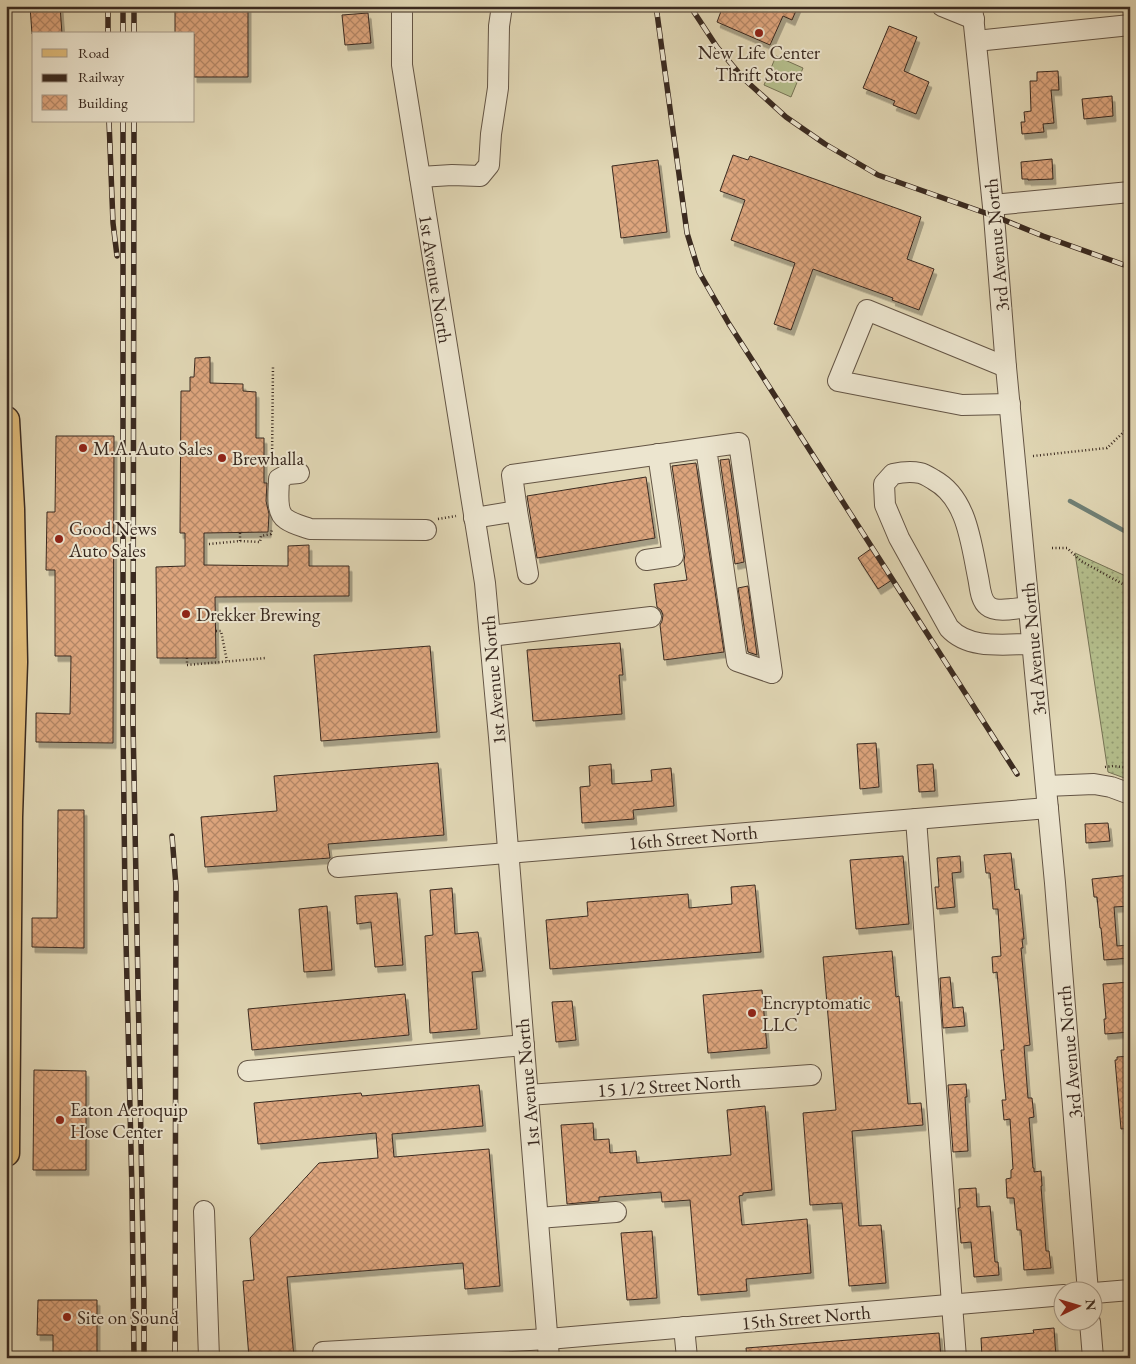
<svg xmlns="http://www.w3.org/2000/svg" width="1136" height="1364" viewBox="0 0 1136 1364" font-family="'EB Garamond',serif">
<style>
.grass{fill:url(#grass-dots);stroke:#777456}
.garden{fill:#b4be8c;stroke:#777456}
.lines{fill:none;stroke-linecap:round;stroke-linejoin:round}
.stream{stroke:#708076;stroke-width:4.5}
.building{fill:url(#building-cross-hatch);stroke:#3a2a20;filter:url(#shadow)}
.minor-casing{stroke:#645545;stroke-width:22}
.major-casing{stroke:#3a2a20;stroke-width:29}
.path{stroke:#3a2a20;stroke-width:2.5;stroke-dasharray:1 2.5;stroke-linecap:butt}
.minor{stroke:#ece5cf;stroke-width:20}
.major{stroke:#e0bc7a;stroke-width:26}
.rail-casing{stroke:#3a2a20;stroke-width:5.5}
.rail{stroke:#ece5cf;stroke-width:4;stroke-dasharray:11;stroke-linecap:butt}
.poi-dot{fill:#8f2418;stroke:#ece5cf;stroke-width:2}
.labels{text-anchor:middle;stroke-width:4;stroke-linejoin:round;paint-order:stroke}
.poi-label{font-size:19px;fill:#3a2a20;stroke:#ece5cf;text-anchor:start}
.street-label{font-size:19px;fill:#3a2a20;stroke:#ece5cf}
</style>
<defs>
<pattern id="grass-dots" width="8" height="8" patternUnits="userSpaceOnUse" patternTransform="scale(1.25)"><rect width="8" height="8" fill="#b4be8c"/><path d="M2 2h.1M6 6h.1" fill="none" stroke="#939b72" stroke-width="1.8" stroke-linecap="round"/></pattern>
<pattern id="building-cross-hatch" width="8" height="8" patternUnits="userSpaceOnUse" patternTransform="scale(1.25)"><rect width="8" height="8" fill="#dda57d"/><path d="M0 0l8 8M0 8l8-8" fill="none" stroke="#b48766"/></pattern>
<filter id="shadow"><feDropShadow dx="3" dy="5.5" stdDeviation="0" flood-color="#0004"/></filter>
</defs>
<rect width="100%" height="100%" fill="#e1d7b5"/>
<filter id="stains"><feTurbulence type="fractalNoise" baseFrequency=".004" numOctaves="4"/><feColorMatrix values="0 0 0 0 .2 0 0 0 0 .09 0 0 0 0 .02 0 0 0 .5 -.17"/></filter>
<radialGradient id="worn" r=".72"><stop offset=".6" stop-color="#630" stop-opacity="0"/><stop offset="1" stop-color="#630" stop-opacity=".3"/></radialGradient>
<!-- grass -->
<path class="grass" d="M 1075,553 L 1130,578 L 1130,780 L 1108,772 Z"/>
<!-- garden -->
<path class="garden" d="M 776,56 L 803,68 L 791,97 L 764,85 Z"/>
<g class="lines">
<!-- stream -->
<path class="stream" d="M 1070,501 L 1130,534"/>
</g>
<!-- building -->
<g class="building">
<path d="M 30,6 L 60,6 L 62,34 L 32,34 Z"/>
<path d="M 175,6 L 248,6 L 248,77 L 194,77 L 194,34 L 175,34 Z"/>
<path d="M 723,6 L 798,6 L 792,20 L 783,16 L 770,45 L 717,22 Z"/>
<path d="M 368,13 L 371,43 L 345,45 L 342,15 Z"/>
<path d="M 889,26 L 917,37 L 904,71 L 929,82 L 916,114 L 893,105 L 895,101 L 863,88 Z"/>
<path d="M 1058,71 L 1059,90 L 1051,90 L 1054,123 L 1043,124 L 1044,132 L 1022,134 L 1021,122 L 1025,122 L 1024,112 L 1031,111 L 1030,81 L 1037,81 L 1037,72 Z"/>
<path d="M 1112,96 L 1113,116 L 1084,119 L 1082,99 Z"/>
<path d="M 733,155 L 748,160 L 750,156 L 921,217 L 907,259 L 934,269 L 919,310 L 892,300 L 893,298 L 813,269 L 791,330 L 774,324 L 795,263 L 731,240 L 745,200 L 720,191 Z"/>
<path d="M 1052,159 L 1053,179 L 1028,180 L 1028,179 L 1022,179 L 1021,162 Z"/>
<path d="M 658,160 L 667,232 L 621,238 L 612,166 Z"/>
<path d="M 210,357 L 210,383 L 243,384 L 243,391 L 256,392 L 256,438 L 264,438 L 264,483 L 267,483 L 266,501 L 269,514 L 268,532 L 204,533 L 204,565 L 288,566 L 288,546 L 309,545 L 309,566 L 349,566 L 349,596 L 215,597 L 216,658 L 157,658 L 156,567 L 185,566 L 185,533 L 180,533 L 181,391 L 190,391 L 190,377 L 194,377 L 195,358 Z"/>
<path d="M 56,436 L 114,436 L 113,743 L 36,742 L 36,713 L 70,714 L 71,656 L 55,656 L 55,570 L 46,570 L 47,512 L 55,512 Z"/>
<path d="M 729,459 L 744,562 L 735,564 L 720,460 Z"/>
<path d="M 696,463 L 724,652 L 664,660 L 660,625 L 662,621 L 663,615 L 661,610 L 657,607 L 654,584 L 687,580 L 684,561 L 685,554 L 672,466 Z"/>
<path d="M 646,477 L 655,538 L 537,558 L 527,496 Z"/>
<path d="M 872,548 L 892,580 L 878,589 L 858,558 Z"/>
<path d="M 748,586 L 757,655 L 748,652 L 738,588 Z"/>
<path d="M 620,643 L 623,675 L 619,675 L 622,714 L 533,721 L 527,650 Z"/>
<path d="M 430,646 L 437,732 L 321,741 L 314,655 Z"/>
<path d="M 876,743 L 879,787 L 860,789 L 857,744 Z"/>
<path d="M 438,763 L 444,835 L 328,844 L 330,858 L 205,867 L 201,817 L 277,811 L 274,776 Z"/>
<path d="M 611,764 L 612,784 L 652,781 L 651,770 L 671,768 L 674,806 L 633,810 L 634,819 L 582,823 L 580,787 L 590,786 L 589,766 Z"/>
<path d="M 933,764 L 935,791 L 919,792 L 917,765 Z"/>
<path d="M 58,810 L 84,810 L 84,948 L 32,947 L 32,918 L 57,918 Z"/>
<path d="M 1108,823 L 1110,841 L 1086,843 L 1085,824 Z"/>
<path d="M 1011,853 L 1015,890 L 1019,889 L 1024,939 L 1022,939 L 1023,948 L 1021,948 L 1030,1045 L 1024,1046 L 1028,1098 L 1032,1098 L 1034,1117 L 1029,1118 L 1033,1168 L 1034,1168 L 1034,1172 L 1041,1171 L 1042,1186 L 1041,1186 L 1046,1251 L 1049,1251 L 1051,1268 L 1024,1270 L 1021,1230 L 1017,1230 L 1014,1198 L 1007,1198 L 1006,1179 L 1011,1178 L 1011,1170 L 1013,1169 L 1010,1119 L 1004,1120 L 1002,1100 L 1006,1100 L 1001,1050 L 1004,1050 L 997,972 L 993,973 L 992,957 L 1001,956 L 998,909 L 993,909 L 990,873 L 986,873 L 984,855 Z"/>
<path d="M 903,856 L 909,924 L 856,929 L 850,860 Z"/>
<path d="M 960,856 L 961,872 L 952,873 L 955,907 L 937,909 L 935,887 L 939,887 L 937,858 Z"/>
<path d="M 1130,875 L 1130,906 L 1114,907 L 1117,946 L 1130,945 L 1130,958 L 1104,960 L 1101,928 L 1100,928 L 1097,897 L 1094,897 L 1092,879 Z"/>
<path d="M 755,885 L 761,952 L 550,969 L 546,920 L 588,916 L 587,902 L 688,894 L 689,908 L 732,904 L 731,887 Z"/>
<path d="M 452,888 L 455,934 L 478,932 L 483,971 L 472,972 L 477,1029 L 430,1033 L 425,936 L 433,935 L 430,890 Z"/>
<path d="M 397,893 L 403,965 L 375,967 L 371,922 L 357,924 L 355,896 Z"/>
<path d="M 327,906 L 332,970 L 304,972 L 299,909 Z"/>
<path d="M 892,951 L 896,997 L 899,996 L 908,1104 L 921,1103 L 923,1125 L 852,1131 L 859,1226 L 881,1225 L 886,1283 L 849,1286 L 842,1203 L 810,1205 L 803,1113 L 836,1110 L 823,957 Z"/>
<path d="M 950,977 L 953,1008 L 963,1007 L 965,1026 L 943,1028 L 940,978 Z"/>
<path d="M 1130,982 L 1130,1032 L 1105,1034 L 1104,1019 L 1106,1019 L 1103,984 Z"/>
<path d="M 762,990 L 767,1048 L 708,1053 L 703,995 Z"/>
<path d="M 405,994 L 409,1035 L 252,1050 L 248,1009 Z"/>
<path d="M 572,1001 L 576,1040 L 556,1042 L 552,1002 Z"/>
<path d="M 1130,1056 L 1130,1128 L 1121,1129 L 1115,1060 L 1117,1060 L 1117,1057 Z"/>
<path d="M 34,1070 L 86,1071 L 86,1170 L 33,1170 Z"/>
<path d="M 966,1084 L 967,1097 L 965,1097 L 968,1151 L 953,1152 L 948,1085 Z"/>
<path d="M 479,1085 L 483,1126 L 392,1134 L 394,1157 L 489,1149 L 500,1286 L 465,1289 L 463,1263 L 287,1277 L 294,1358 L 249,1358 L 243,1281 L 254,1280 L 250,1238 L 319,1163 L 378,1158 L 376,1133 L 258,1144 L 254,1103 L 361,1093 L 362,1096 Z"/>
<path d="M 765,1106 L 772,1190 L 743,1193 L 743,1195 L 739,1196 L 742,1225 L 807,1219 L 811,1273 L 746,1279 L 747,1291 L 698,1295 L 690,1200 L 662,1202 L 661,1192 L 599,1197 L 599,1201 L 567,1204 L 561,1125 L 593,1123 L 594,1140 L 609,1139 L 610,1153 L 636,1151 L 637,1163 L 731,1155 L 727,1110 Z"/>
<path d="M 976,1188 L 977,1207 L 990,1206 L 995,1262 L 998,1262 L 999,1275 L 974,1277 L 971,1242 L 961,1243 L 958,1208 L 960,1208 L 959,1189 Z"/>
<path d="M 652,1231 L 657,1298 L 627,1300 L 621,1233 Z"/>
<path d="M 38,1300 L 97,1300 L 97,1358 L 53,1358 L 53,1335 L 37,1335 Z"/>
<path d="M 1054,1328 L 1056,1358 L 982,1358 L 981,1338 L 1034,1333 L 1033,1330 Z"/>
<path d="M 939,1333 L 941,1358 L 747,1358 L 746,1348 Z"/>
</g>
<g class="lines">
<!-- minor casing -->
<g class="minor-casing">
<g id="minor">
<path d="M 402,6 L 402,65 L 485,583 L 499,737 L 549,1358"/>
<path d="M 942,6 L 974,19"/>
<path d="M 972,6 L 994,216 L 1006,367 L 1055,883 L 1088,1292"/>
<path d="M 976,41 L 1130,25"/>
<path d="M 420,177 L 452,175 L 480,176 L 489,165 L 491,134 L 498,88 L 499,26 L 502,6"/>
<path d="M 993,205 L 1130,192"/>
<path d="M 1006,367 L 867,310 L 838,381 L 962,405 L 1010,404"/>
<path d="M 299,473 L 288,474 L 279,479 C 279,491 275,512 286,519 C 293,524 302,526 310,529 L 426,530"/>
<path d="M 517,511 L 528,574"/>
<path d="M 474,518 L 517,511 L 512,475 L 739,443 L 772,673 L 737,661 L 706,448"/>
<path d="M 646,560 L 673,556 L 658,454"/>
<path d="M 1029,607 C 1018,608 996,613 988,606 C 980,600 980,586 978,577 C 971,543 967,498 934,480 C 929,477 925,474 920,473 C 911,471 902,472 893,474 L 884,484 L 885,505 L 899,538 L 949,628 C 969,650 1005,644 1032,644"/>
<path d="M 490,636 L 651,617"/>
<path d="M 1046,786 L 1094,784 L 1111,787 L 1130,794"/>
<path d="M 916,819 L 956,1358"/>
<path d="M 338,867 L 1048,808"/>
<path d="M 248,1071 L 524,1045"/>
<path d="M 528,1095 L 811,1075"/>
<path d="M 204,1211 L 209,1358"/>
<path d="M 538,1218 L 616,1212"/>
<path d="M 1094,1293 L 1130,1290"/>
<path d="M 1090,1322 L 1093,1358"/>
<path d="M 684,1327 L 687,1358"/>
<path d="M 323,1352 L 548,1339 L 1064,1295"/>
</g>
</g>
<!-- major casing -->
<g class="major-casing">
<path id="major" d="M 6,420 L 11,509 L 14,662 L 9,817 L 6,1153"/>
</g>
<!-- path -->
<g class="path">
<path d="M 1033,456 L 1107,448 L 1130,426"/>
<path d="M 272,463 L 273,365"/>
<path d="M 438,519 L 456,516"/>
<path d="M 240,533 L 240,541"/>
<path d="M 209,544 L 240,541 L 260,542 L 261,536 L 271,534 L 272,529"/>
<path d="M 1052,548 L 1067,548 L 1081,561 L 1130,588"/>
<path d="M 216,631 L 221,631 L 227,661"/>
<path d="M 187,658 L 187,665 L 266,658"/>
<path d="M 1105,767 L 1113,766 L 1130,768"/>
</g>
<!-- minor -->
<use href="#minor" class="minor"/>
<!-- major -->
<use href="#major" class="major"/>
<!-- rail casing -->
<g class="rail-casing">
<g id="rail">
<path d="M 108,6 L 108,34"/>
<path d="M 656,6 L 687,233 L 699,272 L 729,324 L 1017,774"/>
<path d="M 690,6 L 717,47 L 744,79 L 786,117 L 825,144 L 878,175 L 994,216 L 1043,236 L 1130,267"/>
<path d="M 123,34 L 123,6"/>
<path d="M 134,34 L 134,6"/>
<path d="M 109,121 L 113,223 L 117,256"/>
<path d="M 123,121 L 123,723 L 125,899 L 132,1191 L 134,1358"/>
<path d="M 134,121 L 133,723 L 144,1296 L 144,1358"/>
<path d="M 172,836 L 176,886 L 175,1358"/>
</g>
</g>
<!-- rail -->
<use href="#rail" class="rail"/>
</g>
<!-- markers -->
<g class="poi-dot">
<circle cx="759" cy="33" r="5"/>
<circle cx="83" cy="448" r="5"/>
<circle cx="222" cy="458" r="5"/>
<circle cx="59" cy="539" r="5"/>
<circle cx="186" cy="614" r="5"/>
<circle cx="752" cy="1013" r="5"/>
<circle cx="60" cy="1120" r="5"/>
<circle cx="67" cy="1317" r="5"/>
</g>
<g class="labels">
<!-- poi labels -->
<g class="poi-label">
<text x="759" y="59" text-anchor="middle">New Life Center<tspan x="759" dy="22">Thrift Store</tspan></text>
<text x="93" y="455">M.A. Auto Sales</text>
<text x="232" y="465">Brewhalla</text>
<text x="69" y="535">Good News<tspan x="69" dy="22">Auto Sales</tspan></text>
<text x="196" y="621">Drekker Brewing</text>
<text x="762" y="1009">Encryptomatic<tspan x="762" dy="22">LLC</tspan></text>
<text x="70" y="1116">Eaton Aeroquip<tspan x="70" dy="22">Hose Center</tspan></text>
<text x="77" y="1324">Site on Sound</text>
</g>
<!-- street labels -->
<g class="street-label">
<text transform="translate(996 245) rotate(-95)" y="7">3rd Avenue North</text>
<text transform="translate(436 279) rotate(81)" y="7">1st Avenue North</text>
<text transform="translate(1033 649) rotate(-95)" y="7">3rd Avenue North</text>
<text transform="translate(493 680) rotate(-95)" y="7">1st Avenue North</text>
<text transform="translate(693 837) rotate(-5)" y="7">16th Street North</text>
<text transform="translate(1069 1052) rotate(-95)" y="7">3rd Avenue North</text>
<text transform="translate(527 1083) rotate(-95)" y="7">1st Avenue North</text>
<text transform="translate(669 1085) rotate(-4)" y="7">15 1/2 Street North</text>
<text transform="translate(806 1317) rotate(-5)" y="7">15th Street North</text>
</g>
</g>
<!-- margin -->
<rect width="1136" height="1364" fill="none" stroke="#e1d7b5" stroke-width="25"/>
<rect x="8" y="8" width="1121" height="1349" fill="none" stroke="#3a2a20" stroke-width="2.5"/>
<rect x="12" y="12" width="1111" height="1339" fill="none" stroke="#3a2a20"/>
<!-- legend -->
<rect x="32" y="32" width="162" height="90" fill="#ece5cf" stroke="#a59a89"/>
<rect x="42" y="49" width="25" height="8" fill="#e0bc7a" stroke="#a59a89"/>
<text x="78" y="58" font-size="15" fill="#3a2a20">Road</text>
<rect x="42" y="74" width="25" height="8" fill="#3a2a20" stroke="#a59a89"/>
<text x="78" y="82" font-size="15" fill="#3a2a20">Railway</text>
<rect x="42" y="95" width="25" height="15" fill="url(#building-cross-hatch)" stroke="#a59a89"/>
<text x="78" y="108" font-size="15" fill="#3a2a20">Building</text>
<!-- north arrow -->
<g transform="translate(1078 1306) rotate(85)"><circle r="24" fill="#ece5cf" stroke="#a59a89"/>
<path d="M0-4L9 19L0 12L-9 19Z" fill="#8f2418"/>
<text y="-8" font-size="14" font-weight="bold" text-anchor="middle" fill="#3a2a20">N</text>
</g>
<rect width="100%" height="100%" filter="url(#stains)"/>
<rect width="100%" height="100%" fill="url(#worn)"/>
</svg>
